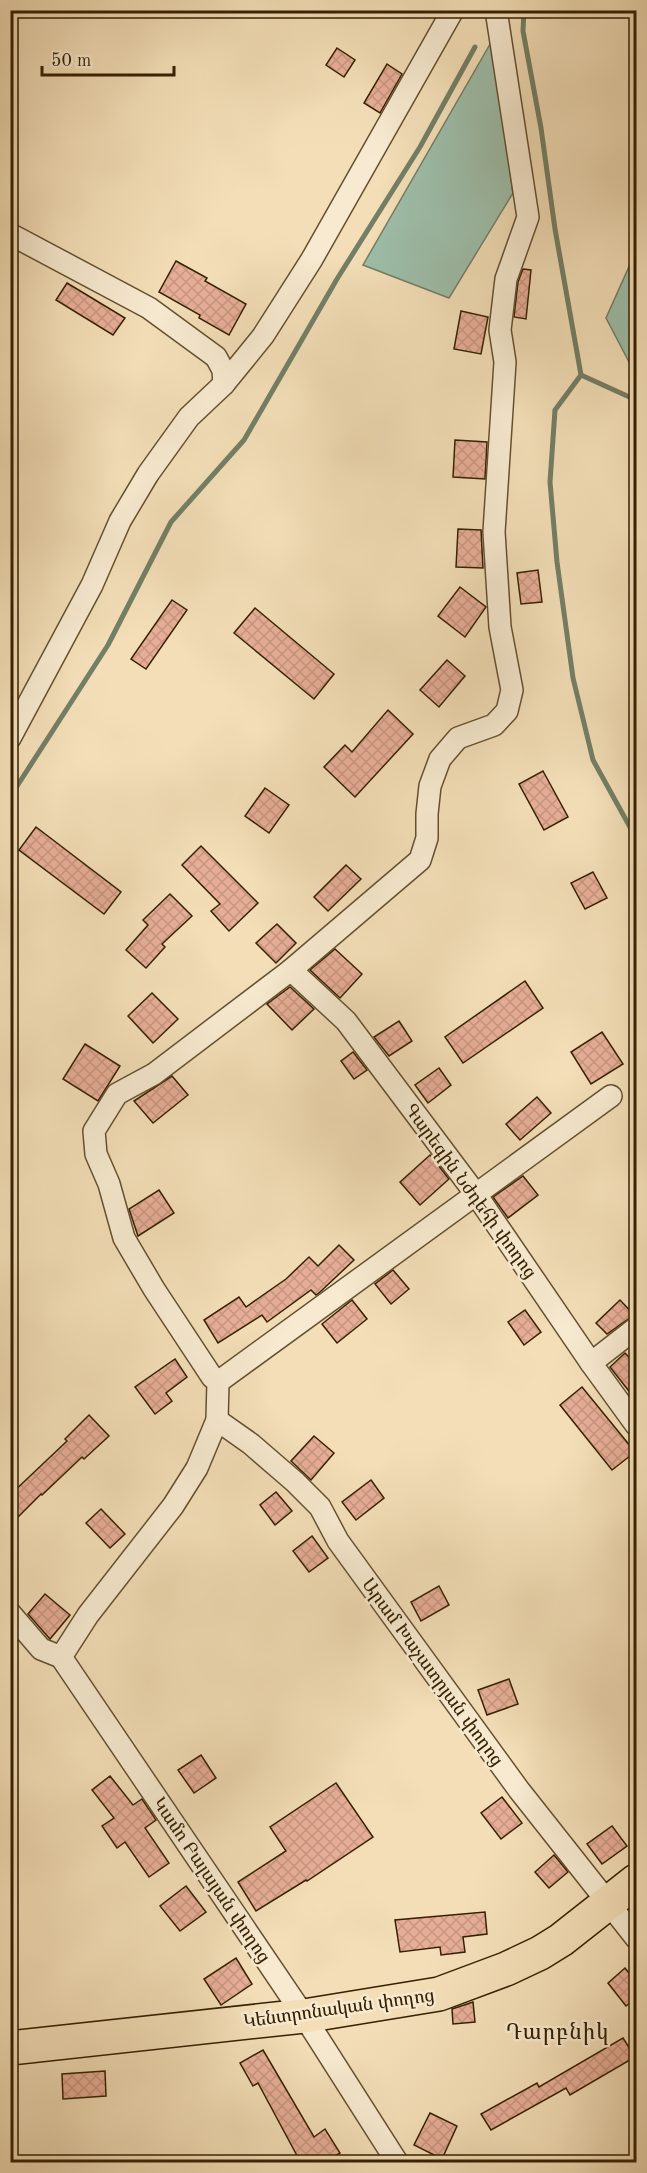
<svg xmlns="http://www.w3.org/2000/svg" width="647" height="2173" viewBox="0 0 647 2173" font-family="'Old Standard TT','Noto Serif Armenian',serif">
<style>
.water{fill:#9dbda9;stroke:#737f66;stroke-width:1.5}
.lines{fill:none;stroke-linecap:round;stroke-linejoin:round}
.stream{stroke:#737f66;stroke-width:5}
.building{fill:url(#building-cross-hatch);stroke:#352102;stroke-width:1.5}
.street-casing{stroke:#64502f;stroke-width:24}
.primary-casing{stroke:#352102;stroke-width:36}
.street{stroke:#f7ead0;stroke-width:21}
.primary{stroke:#f3deb7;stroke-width:33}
.labels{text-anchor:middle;stroke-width:5;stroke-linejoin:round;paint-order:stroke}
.street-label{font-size:18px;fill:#352102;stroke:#f7ead0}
.quarter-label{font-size:21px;letter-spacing:1.5px;fill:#352102;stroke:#f7ead0}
</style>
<defs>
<pattern id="building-cross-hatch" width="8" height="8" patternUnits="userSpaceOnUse" patternTransform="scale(1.5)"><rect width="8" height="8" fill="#e7ae97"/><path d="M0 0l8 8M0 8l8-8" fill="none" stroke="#c79580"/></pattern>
</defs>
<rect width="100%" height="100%" fill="#f3deb7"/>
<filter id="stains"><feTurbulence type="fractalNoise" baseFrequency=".00333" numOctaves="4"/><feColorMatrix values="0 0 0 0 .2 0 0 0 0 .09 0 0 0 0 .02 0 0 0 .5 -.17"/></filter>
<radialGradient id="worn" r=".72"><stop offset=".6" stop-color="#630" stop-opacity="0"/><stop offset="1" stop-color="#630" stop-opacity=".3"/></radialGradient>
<!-- water -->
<g class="water">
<path d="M 493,39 L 513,193 L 449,298 L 363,265 Z"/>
<path d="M 636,251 L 636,365 L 629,362 L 606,318 Z"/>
</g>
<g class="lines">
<!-- stream -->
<g class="stream">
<path d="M 524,10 L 523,31 L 541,128 L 555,229 L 581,375 L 555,410 L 550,482 L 557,562 L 573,678 L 593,760 L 636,838"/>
<path d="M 581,375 L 636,400"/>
<path d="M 10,797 L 108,645 L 171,522 L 244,440 L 337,279 L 420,147 L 475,47"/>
</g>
</g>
<!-- building -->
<g class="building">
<path d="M 337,48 L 355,60 L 344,77 L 326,65 Z"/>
<path d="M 387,64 L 402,74 L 380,113 L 364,103 Z"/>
<path d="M 176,261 L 207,278 L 205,281 L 246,304 L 229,335 L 199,318 L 200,315 L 159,292 Z"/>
<path d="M 523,269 L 531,270 L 526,319 L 514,317 L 518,282 Z"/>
<path d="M 67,283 L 125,318 L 113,335 L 56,300 Z"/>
<path d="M 461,311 L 488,317 L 481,354 L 454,349 Z"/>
<path d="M 455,440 L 487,442 L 485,479 L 453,477 Z"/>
<path d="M 458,529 L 481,530 L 483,568 L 456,567 Z"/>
<path d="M 538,570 L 542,602 L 521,604 L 517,573 Z"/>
<path d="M 460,587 L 486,607 L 465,637 L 438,616 Z"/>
<path d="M 172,600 L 187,610 L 146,669 L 131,659 Z"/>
<path d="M 255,608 L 334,674 L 314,699 L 234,633 Z"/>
<path d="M 447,660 L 465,676 L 439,707 L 420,690 Z"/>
<path d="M 388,710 L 413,734 L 355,797 L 324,767 L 345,745 L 352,752 Z"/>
<path d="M 543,771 L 568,817 L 544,830 L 519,784 Z"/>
<path d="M 265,788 L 289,805 L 269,833 L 245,816 Z"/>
<path d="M 36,827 L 121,892 L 104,914 L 19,850 Z"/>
<path d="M 201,846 L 258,903 L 229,931 L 211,911 L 220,904 L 182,865 Z"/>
<path d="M 346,865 L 361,879 L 328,911 L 314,897 Z"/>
<path d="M 593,872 L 607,898 L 585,909 L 571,883 Z"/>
<path d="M 170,894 L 192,916 L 162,944 L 165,947 L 146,968 L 126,950 L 148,925 L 143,920 Z"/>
<path d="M 277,924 L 296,943 L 276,963 L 256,943 Z"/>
<path d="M 335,949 L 362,974 L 340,998 L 310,970 Z"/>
<path d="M 525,981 L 543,1008 L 463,1063 L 445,1037 Z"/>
<path d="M 290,987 L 314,1009 L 292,1030 L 267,1004 Z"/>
<path d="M 152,993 L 178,1019 L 153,1043 L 128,1016 Z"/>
<path d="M 399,1021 L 412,1041 L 389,1056 L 374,1037 Z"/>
<path d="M 602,1032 L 623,1064 L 591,1084 L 571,1052 Z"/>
<path d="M 85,1044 L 120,1066 L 98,1101 L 63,1079 Z"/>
<path d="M 353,1052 L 367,1070 L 354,1079 L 341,1061 Z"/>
<path d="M 439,1068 L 451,1085 L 428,1103 L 415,1085 Z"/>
<path d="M 172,1076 L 188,1095 L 153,1123 L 134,1101 Z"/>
<path d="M 537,1097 L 551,1113 L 520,1140 L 506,1124 Z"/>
<path d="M 430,1155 L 449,1179 L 420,1205 L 400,1182 Z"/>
<path d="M 523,1176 L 538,1195 L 508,1218 L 493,1197 Z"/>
<path d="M 159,1190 L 174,1213 L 138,1236 L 129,1209 Z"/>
<path d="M 339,1245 L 354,1260 L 320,1292 L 316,1295 L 311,1290 L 267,1322 L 262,1315 L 218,1343 L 204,1320 L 239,1297 L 246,1307 L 286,1279 L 309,1257 L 318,1266 Z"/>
<path d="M 393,1270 L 409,1289 L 391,1304 L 375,1284 Z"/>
<path d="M 352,1300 L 367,1319 L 337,1343 L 322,1324 Z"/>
<path d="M 620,1300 L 634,1315 L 607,1334 L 596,1323 Z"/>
<path d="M 525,1310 L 541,1332 L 524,1345 L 508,1322 Z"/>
<path d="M 625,1353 L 636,1365 L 636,1400 L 610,1367 Z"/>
<path d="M 175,1359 L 187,1377 L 166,1393 L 172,1401 L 155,1414 L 135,1387 Z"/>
<path d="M 582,1387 L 635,1452 L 612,1470 L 560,1405 Z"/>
<path d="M 89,1415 L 109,1436 L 84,1459 L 82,1457 L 42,1495 L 41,1494 L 10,1525 L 10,1495 L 67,1441 L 65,1439 Z"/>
<path d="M 314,1436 L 334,1453 L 311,1480 L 291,1461 Z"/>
<path d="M 371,1480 L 384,1498 L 356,1520 L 342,1502 Z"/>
<path d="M 276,1492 L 292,1511 L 275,1525 L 260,1505 Z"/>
<path d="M 101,1509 L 125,1534 L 110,1548 L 86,1523 Z"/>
<path d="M 312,1536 L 328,1558 L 309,1572 L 293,1551 Z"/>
<path d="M 439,1586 L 449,1605 L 421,1621 L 411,1602 Z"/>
<path d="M 45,1594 L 70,1615 L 50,1639 L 28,1614 Z"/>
<path d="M 509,1679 L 518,1704 L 487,1715 L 478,1690 Z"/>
<path d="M 201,1755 L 216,1778 L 194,1793 L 178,1770 Z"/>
<path d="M 110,1776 L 133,1805 L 142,1799 L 156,1820 L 145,1828 L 169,1863 L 149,1877 L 125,1842 L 117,1848 L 102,1826 L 114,1818 L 92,1790 Z"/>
<path d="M 336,1783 L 373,1837 L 307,1881 L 306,1880 L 256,1911 L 238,1882 L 286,1851 L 270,1827 Z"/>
<path d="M 502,1797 L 522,1823 L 501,1839 L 481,1813 Z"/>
<path d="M 612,1826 L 627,1846 L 602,1864 L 587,1844 Z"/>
<path d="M 554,1855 L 568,1872 L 549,1888 L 535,1872 Z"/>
<path d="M 186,1886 L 206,1912 L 180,1931 L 160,1906 Z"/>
<path d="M 485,1912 L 487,1934 L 463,1937 L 465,1952 L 441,1955 L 440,1947 L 400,1952 L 395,1920 Z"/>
<path d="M 236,1958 L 252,1984 L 221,2005 L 204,1979 Z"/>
<path d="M 625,1968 L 636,1982 L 636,1998 L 626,2006 L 608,1983 Z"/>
<path d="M 473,2002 L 475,2022 L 453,2024 L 452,2009 Z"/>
<path d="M 623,2038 L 635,2057 L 570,2095 L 566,2088 L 491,2130 L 481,2114 L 537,2083 L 539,2087 Z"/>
<path d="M 263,2050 L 314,2137 L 325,2129 L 340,2153 L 324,2163 L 301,2163 L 258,2083 L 253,2086 L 240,2063 Z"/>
<path d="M 105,2071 L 106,2096 L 63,2099 L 62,2074 Z"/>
<path d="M 430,2113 L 457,2126 L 442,2159 L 414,2145 Z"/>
</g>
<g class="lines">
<!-- street casing -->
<g class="street-casing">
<g id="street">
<path d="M 10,234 L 149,308 L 216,357 L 223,370 L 224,384"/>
<path d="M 10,738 L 92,585 L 120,521 L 148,474 L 189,417 L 224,384 L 263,336 L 312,259 L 453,10"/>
<path d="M 291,970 L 346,1021 L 475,1193 L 591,1363 L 636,1425"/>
<path d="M 591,1363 L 636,1328"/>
<path d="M 218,1382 L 611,1096"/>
<path d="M 217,1420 L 251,1444 L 295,1482 L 320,1507 L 338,1541 L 519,1790 L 636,1938"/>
<path d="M 10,1613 L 41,1649 L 61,1657 L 304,2016 L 397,2162"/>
<path d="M 61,1657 L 88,1615 L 173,1506 L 197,1468 L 217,1420 L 218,1382 L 212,1377 L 154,1289 L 124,1238 L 109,1184 L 96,1154 L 94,1131 L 117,1094 L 154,1074 L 291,970 L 420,860 L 427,838 L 427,814 L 430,786 L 440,759 L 458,738 L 494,725 L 507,711 L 512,690 L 500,627 L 494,532 L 505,362 L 500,330 L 506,279 L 528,217 L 496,10"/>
</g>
</g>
<!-- primary casing -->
<g class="primary-casing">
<path id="primary" d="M 10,2048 L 304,2016 L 439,1994 L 506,1969 L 540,1953 L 561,1940 L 636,1881"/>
</g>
<!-- street -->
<use href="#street" class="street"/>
<!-- primary -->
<use href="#primary" class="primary"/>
</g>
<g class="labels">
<!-- street labels -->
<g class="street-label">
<text transform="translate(471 1191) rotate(54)" y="6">Գարեգին Նժդեհի փողոց</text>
<text transform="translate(433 1672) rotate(54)" y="6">Արամ Խաչատրյան փողոց</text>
<text transform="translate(212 1880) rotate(56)" y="6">Կամո Բալայան փողոց</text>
<text transform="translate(339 2008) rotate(-8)" y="6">Կենտրոնական փողոց</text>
</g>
<!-- quarter labels -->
<g class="quarter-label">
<text x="558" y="2039">Դարբնիկ</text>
</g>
</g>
<!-- margin -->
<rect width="647" height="2173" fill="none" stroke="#f3deb7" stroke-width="36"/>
<rect x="12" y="12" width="623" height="2149" fill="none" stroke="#352102" stroke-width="3"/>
<rect x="18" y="18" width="611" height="2137" fill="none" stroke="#352102" stroke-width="1.5"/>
<!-- scale -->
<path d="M42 66v9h132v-9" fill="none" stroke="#352102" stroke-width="3"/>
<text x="51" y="66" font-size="18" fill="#352102" stroke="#f7ead0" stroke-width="4.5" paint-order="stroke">50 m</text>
<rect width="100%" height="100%" filter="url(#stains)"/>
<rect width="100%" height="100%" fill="url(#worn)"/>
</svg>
